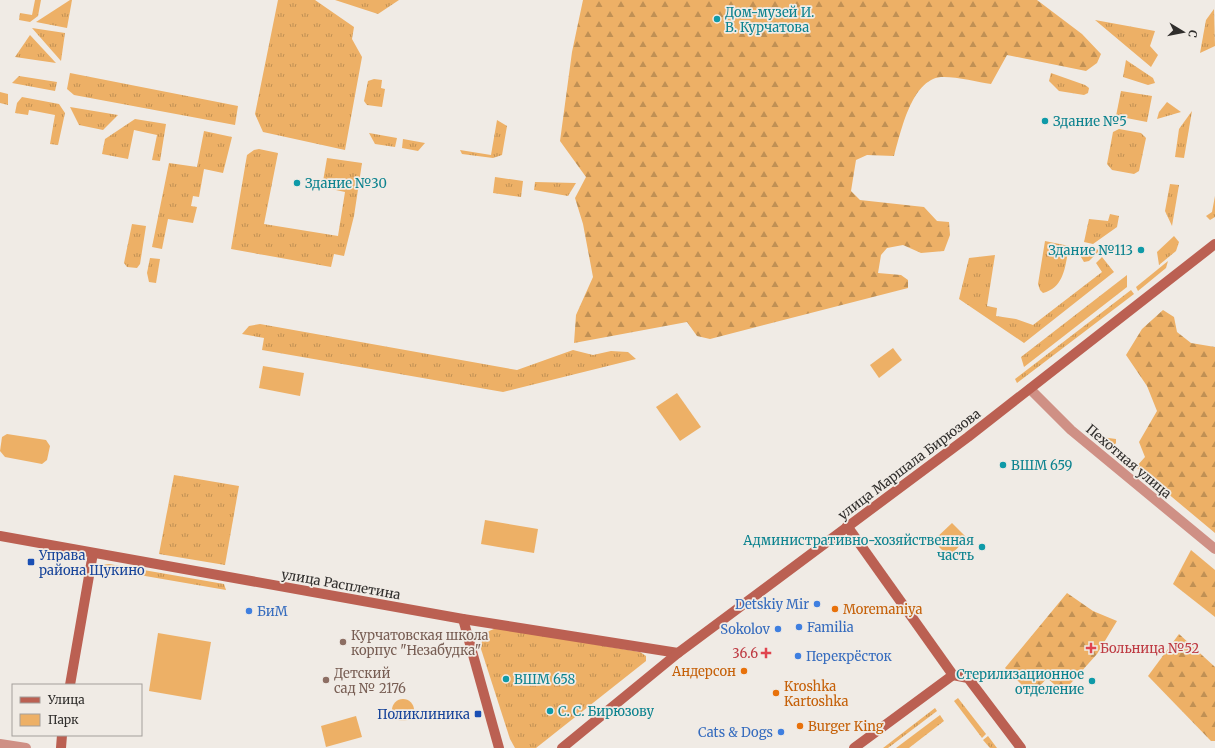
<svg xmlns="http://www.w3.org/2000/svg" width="1215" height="748" viewBox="0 0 1215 748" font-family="Merriweather,serif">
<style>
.grass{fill:url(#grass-tufts)}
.forest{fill:url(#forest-firs)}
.park{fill:#edb066}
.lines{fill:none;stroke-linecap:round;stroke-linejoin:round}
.street{stroke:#cf9085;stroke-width:10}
.secondary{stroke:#bb6052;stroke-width:10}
.culture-dot{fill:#0f9aa8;stroke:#f0ebe5;stroke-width:1.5}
.transit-dot{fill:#1a4fb4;stroke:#f0ebe5;stroke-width:1.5}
.shop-dot{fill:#3f7fe0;stroke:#f0ebe5;stroke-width:1.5}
.food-dot{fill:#e8710a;stroke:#f0ebe5;stroke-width:1.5}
.education-dot{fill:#8d6e63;stroke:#f0ebe5;stroke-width:1.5}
.health-dot{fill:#e0444e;stroke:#f0ebe5;stroke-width:1.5}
.labels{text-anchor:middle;stroke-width:3.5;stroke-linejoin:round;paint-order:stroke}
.culture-label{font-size:13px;fill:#0d838f;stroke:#f0ebe5;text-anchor:start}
.street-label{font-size:13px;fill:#302e2c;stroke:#f0ebe5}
.transit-label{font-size:13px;fill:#164399;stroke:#f0ebe5;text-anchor:start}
.shop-label{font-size:13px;fill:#366cbe;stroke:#f0ebe5;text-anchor:end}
.food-label{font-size:13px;fill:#c56008;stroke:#f0ebe5;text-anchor:start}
.education-label{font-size:13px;fill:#785e54;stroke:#f0ebe5;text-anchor:start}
.health-label{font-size:13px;fill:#be3a42;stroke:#f0ebe5;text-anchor:start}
</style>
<defs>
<pattern id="grass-tufts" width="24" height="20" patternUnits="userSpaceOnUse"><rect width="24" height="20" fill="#edb066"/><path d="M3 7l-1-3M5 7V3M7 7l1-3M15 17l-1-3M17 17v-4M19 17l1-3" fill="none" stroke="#c09054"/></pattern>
<pattern id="forest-firs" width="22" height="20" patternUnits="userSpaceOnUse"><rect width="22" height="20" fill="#edb066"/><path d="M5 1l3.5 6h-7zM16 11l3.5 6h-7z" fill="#c09054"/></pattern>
</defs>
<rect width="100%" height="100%" fill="#f0ebe5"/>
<!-- grass -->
<g class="grass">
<path d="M 35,0 L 41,0 L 38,16 L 30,22 L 19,20 L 20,13 L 32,15 Z"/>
<path d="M 70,0 L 72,0 L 67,28 L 36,22 Z"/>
<path d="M 278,0 L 315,0 L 354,27 L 352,39 L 362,57 L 345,150 L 263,132 L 255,114 Z"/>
<path d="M 335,0 L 399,0 L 378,14 Z"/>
<path d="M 1214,9 L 1215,46 L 1200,53 L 1206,20 Z"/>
<path d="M 1095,20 L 1155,31 L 1150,46 L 1158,55 L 1151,67 Z"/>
<path d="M 32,28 L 65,33 L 61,61 Z"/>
<path d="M 30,35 L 56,63 L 15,57 Z"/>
<path d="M 1126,60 L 1153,78 L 1155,83 L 1148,85 L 1123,77 Z"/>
<path d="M 70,73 L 238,106 L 235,125 L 74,95 L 67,89 Z"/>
<path d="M 1051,73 L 1085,85 L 1089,88 L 1088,93 L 1084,95 L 1059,91 L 1049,81 Z"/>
<path d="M 19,76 L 57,82 L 55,91 L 12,83 Z"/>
<path d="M 374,79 L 382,80 L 381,88 L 385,89 L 382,107 L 367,105 L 364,101 L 368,81 Z"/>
<path d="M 1121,91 L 1152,96 L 1147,122 L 1116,116 Z"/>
<path d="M 0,92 L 8,94 L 8,105 L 0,103 Z"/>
<path d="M 22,97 L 59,104 L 65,113 L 58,145 L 50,144 L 55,115 L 29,110 L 28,115 L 15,113 L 17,103 Z"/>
<path d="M 1167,102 L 1181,112 L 1157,119 L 1159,112 Z"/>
<path d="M 70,107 L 118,115 L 103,130 L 79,125 Z"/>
<path d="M 1192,111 L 1184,158 L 1175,157 L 1179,129 Z"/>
<path d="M 135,119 L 166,124 L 160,161 L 152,160 L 157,135 L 134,130 L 128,159 L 102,154 L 105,139 Z"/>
<path d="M 497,120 L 507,126 L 502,155 L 493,158 L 462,154 L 460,150 L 491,155 Z"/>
<path d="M 1119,129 L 1141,133 L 1146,138 L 1139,171 L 1134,174 L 1112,170 L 1107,164 L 1113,132 Z"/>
<path d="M 204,131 L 232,137 L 223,173 L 204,169 L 199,197 L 193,196 L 191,206 L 197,207 L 193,223 L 168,219 L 162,249 L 152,247 L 169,163 L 197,167 Z"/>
<path d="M 369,133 L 397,138 L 395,147 L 375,144 Z"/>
<path d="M 403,139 L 425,143 L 418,151 L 402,148 Z"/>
<path d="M 259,149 L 278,153 L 264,224 L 338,236 L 345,192 L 322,187 L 327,158 L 362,163 L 354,216 L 344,256 L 334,254 L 331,267 L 231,249 L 247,155 L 254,150 Z"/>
<path d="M 495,177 L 523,181 L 521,197 L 493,193 Z"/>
<path d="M 535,182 L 576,183 L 568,196 L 534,190 Z"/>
<path d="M 1170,184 L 1179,185 L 1172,226 L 1165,211 Z"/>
<path d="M 1215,196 L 1215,217 L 1210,220 L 1206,216 L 1212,212 Z"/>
<path d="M 1110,214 L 1119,216 L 1117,227 L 1093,244 L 1084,242 L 1089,219 L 1108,221 Z"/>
<path d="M 132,224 L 146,226 L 140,264 L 137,268 L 127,267 L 124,263 Z"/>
<path d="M 1174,236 L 1179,242 L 1176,251 L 1159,265 L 1157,252 Z"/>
<path d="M 1045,241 L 1069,246 C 1065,266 1065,287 1043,293 L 1040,290 L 1038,284 Z"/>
<path d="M 1083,247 L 1100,250 L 1089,261 L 1084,262 L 1081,257 Z"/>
<path d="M 995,255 L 987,306 L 997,308 L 996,316 L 1016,319 L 1033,325 L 1102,272 L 1096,263 L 1102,257 L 1114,272 L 1024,343 L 959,299 L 969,258 Z"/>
<path d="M 150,258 L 160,259 L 156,283 L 149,282 L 147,273 Z"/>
<path d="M 1168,261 L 1166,268 L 1138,291 L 1136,287 Z"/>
<path d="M 1127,275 L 1127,287 L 1024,367 L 1021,357 Z"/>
<path d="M 1131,290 L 1134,294 L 1017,383 L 1015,379 Z"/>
<path d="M 260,324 L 517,370 L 573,350 L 593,355 L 611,351 L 628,352 L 636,359 L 503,392 L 262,350 L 264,338 L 242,334 L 249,326 Z"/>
<path d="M 1094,436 L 1116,439 L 1116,443 L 1110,450 Z"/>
<path d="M 174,475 L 239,486 L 225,565 L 159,554 Z"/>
<path d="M 109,564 L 224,584 L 226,590 L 99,568 L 102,565 Z"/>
<path d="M 498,628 L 640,652 L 646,656 L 646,661 L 536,748 L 515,748 L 510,739 L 481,649 C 481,637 486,630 498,628 Z"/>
<path d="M 958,698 L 986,734 L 982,738 L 954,701 Z"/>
<path d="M 935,708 L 937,711 L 888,748 L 883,748 Z"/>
<path d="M 940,715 L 944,721 L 909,748 L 896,748 Z"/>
<path d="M 988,736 L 997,748 L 990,748 L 983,740 Z"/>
</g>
<!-- forest -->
<g class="forest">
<path d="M 583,0 L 1037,0 L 1082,34 L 1101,54 L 1097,63 L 1086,71 L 1007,55 L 991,84 C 978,82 954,76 941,77 C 911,80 901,132 894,156 L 867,155 L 856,160 L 851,191 L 860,200 L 924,207 L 937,221 L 949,222 L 950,235 L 944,251 L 921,253 L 903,245 L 887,248 L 881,255 L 878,273 L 901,275 L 908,280 L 908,288 L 710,339 L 697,336 L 687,322 L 574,343 L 576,315 L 593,277 L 583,224 L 575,198 L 586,177 L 560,141 L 572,52 Z"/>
<path d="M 1163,310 L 1174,317 L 1177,332 L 1191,343 L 1215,347 L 1215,533 L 1136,467 L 1145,457 L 1139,442 L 1157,411 L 1147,386 L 1126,355 L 1142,329 Z"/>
<path d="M 1191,550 L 1215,570 L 1215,617 L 1173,584 Z"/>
<path d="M 1067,593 L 1093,611 L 1117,621 L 1097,654 L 1063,692 L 1047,678 L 1032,695 L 1005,668 Z"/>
<path d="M 1179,634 L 1215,667 L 1215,741 L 1211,741 L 1148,676 Z"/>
</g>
<!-- park -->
<g class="park">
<path d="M 893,348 L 902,360 L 879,378 L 870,365 Z"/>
<path d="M 263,366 L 304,373 L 300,396 L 259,388 Z"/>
<path d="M 677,393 L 701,427 L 680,441 L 656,407 Z"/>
<path d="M 7,434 L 46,440 L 50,446 L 47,460 L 42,464 L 5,457 L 0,451 L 2,437 Z"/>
<path d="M 485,520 L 538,529 L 534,553 L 481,544 Z"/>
<path d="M 952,523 L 967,538 L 949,557 L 933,541 Z"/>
<path d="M 158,633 L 211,642 L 201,700 L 149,691 Z"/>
<circle cx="403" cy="710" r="11"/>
<path d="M 356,716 L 362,737 L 326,747 L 321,726 Z"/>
</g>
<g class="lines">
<!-- street -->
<g class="street">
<path d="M 1030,389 L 1071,430 L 1215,549"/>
<path d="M 0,744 L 26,748"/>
</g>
<!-- secondary -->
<g class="secondary">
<path d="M 847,526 L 953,675"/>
<path d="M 0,536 L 463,619 L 678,653"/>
<path d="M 463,619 L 499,748"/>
<path d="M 953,675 L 968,678 L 1021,748"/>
<path d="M 70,685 L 93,553"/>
<path d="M 61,748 L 62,735"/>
<path d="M 562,748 L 678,653 L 968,437 L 1215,244"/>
<path d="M 854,748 L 953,675"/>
</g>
</g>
<!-- markers -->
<g class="culture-dot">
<circle cx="717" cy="19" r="4"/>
<circle cx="1045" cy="121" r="4"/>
<circle cx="297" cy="183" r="4"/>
<circle cx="1141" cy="250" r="4"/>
<circle cx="1003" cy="465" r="4"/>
<circle cx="982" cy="547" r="4"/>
<circle cx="506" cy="679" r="4"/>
<circle cx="1092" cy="681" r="4"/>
<circle cx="550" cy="711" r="4"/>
</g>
<g class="transit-dot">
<rect x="27" y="558" width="8" height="8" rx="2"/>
<rect x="474" y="710" width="8" height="8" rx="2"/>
</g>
<g class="shop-dot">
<circle cx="817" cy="604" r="4"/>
<circle cx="249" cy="611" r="4"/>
<circle cx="799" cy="627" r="4"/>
<circle cx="778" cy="629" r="4"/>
<circle cx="798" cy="656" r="4"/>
<circle cx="781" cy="732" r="4"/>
</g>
<g class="food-dot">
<circle cx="835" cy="609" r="4"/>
<circle cx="744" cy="671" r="4"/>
<circle cx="776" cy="693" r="4"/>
<circle cx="800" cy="726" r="4"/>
</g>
<g class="education-dot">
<circle cx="343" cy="642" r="4"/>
<circle cx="326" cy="680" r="4"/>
</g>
<g class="health-dot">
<path d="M1089 642h4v4h4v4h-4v4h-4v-4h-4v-4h4z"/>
<path d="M764 647h4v4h4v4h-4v4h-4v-4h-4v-4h4z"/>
</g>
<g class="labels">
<!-- culture labels -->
<g class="culture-label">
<text x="725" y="17">Дом-музей И.<tspan x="725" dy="15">В. Курчатова</tspan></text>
<text x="1053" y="126">Здание №5</text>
<text x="305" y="188">Здание №30</text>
<text x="1133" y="255" text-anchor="end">Здание №113</text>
<text x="1011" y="470">BШМ 659</text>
<text x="974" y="545" text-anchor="end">Административно-хозяйственная<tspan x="974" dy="15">часть</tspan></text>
<text x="1084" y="679" text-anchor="end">Стерилизационное<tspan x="1084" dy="15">отделение</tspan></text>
<text x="514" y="684">ВШM 658</text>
<text x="558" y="716">С. С. Бирюзову</text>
</g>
<!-- street labels -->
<g class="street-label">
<text transform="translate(1129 461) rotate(40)" y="5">Пехотная улица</text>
<text transform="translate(909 464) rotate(-37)" y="5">улица Маршала Бирюзова</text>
<text transform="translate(341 584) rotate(10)" y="5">улица Расплетина</text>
</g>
<!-- transit labels -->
<g class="transit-label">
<text x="39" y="560">Управа<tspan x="39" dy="15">района Щукино</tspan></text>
<text x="470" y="719" text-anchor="end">Поликлиника</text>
</g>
<!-- shop labels -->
<g class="shop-label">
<text x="809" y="609">Detskiy Mir</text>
<text x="257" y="616" text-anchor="start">БиМ</text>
<text x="807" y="632" text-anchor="start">Familia</text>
<text x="770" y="634">Sokolov</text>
<text x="806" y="661" text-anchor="start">Перекрёсток</text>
<text x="773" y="737">Cats &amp; Dogs</text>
</g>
<!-- food labels -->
<g class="food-label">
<text x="843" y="614">Moremaniya</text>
<text x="736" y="676" text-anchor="end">Андерсон</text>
<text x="784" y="691">Kroshka<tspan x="784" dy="15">Kartoshka</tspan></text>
<text x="808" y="731">Burger King</text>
</g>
<!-- education labels -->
<g class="education-label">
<text x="351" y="640">Курчатовская школа<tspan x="351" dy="15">корпус "Незабудка"</tspan></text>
<text x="334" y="678">Детский<tspan x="334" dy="15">сад № 2176</tspan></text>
</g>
<!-- health labels -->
<g class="health-label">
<text x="1100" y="653">Больница №52</text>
<text x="758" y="658" text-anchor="end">36.6</text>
</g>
</g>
<!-- legend -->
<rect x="12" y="684" width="130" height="52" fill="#f0ebe5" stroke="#a39f9b"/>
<rect x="20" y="697" width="20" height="6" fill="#bb6052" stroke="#a39f9b"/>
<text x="48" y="704" font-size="12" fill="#302e2c">Улица</text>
<rect x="20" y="714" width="20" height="12" fill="#edb066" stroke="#a39f9b"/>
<text x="48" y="724" font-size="12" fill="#302e2c">Парк</text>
<!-- north arrow -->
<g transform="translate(1183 32) rotate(100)" stroke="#f0ebe5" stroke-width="3" paint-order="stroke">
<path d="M0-3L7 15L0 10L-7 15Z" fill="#302e2c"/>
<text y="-6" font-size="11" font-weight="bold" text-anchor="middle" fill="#302e2c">С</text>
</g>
</svg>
